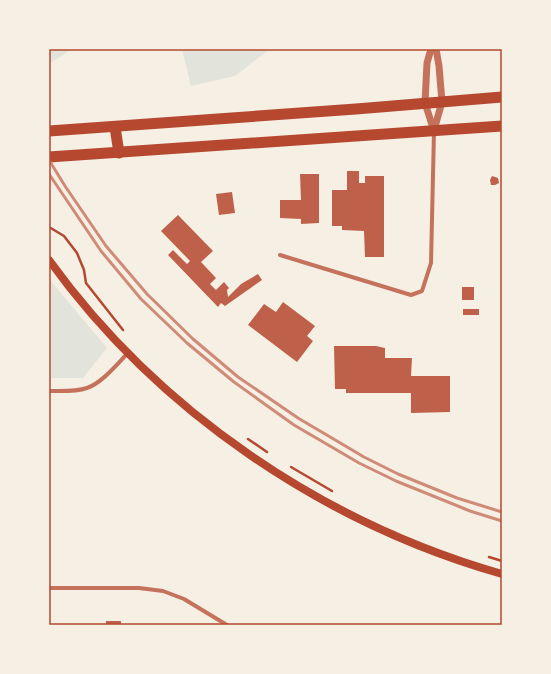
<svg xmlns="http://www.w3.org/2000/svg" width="551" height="674" viewBox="0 0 551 674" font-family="'IBM Plex Sans',sans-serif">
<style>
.green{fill:#e2e4dc}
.building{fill:#bf614a}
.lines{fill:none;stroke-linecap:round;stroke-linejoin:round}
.path{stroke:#b5482f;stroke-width:2.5}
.minor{stroke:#c5725c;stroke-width:4}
.tertiary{stroke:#c5725c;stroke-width:7}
.secondary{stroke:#b5482f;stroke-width:8}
.trunk{stroke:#b5482f;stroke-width:11}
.rail{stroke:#cf8b77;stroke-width:3}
.neatline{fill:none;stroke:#b5482f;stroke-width:1.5}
</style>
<rect width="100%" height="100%" fill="#f6efe4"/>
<!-- green -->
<g class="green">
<path d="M 49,49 L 72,49 L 49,64 Z"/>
<path d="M 182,49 L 270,49 L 235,76 L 191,86 Z"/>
<path d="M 49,279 L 107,348 L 83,378 L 49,378 Z"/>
</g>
<!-- building -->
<g class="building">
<path d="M 347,171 L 359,171 L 359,183 L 365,183 L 365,176 L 384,176 L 384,257 L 365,257 L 364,231 L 342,230 L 342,226 L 332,226 L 332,190 L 347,190 Z"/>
<path d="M 300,174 L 319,174 L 319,223 L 301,224 L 301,219 L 280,218 L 280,200 L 301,200 Z"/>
<path d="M 492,176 L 498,178 L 499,183 L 495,185 L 491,185 L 490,180 Z"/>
<path d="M 232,192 L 235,213 L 219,215 L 216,194 Z"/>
<path d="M 178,215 L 213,251 L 201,262 L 216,278 L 210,284 L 216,290 L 224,282 L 229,288 L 227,290 L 228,297 L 241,284 L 258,274 L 262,280 L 225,306 L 221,303 L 218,307 L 168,255 L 173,250 L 187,264 L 190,261 L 161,231 Z"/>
<rect x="462" y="287" width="12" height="13"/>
<path d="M 283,302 L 315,326 L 307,336 L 313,341 L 297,362 L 248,325 L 264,304 L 276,312 Z"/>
<rect x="463" y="309" width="16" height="6"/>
<path d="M 334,346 L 376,346 L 385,348 L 385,358 L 412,358 L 411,376 L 450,376 L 450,412 L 411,413 L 411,393 L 346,393 L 346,389 L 335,389 Z"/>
<rect x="106" y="621" width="15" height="4"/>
</g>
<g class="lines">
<!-- path -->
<g class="path">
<path d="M 49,227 L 64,236 L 77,253 L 84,270 L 86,283 L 123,330"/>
<path d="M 248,439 L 267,452"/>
<path d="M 291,467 L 332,491"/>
<path d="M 489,557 L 502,561"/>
</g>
<!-- minor -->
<g class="minor">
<path d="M 280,255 L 411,295 L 422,291 L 431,263 L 434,131"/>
<path d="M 49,391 C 61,391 75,392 87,388 C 102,383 117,364 128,353"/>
<path d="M 49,588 L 139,588 L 163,591 L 184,599 L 227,625"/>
</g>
<!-- tertiary -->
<g class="tertiary">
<path d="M 431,49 L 427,63 L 425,103 L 434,131"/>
<path d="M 434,130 L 442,102 L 439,66 L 436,49"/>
</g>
<!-- secondary -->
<path class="secondary" d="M 49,260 C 158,411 323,523 502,574"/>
<!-- trunk -->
<g class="trunk">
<path d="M 115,127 L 119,153"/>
<path d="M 49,131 L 356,109 L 502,97"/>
<path d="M 49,157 L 502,126"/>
</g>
<!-- rail -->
<g class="rail">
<path d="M 49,160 L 65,186 L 106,246 L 147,294 L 193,339 L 238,377 L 298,418 L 364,457 L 398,474 L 457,498 L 502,512"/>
<path d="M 49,174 L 101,251 L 141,299 L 187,343 L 234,382 L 294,425 L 359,463 L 396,481 L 470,511 L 502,521"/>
</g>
</g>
<!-- border -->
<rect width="551" height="674" fill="none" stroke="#f6efe4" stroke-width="100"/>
<rect x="50" y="50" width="451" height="574" class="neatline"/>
</svg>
